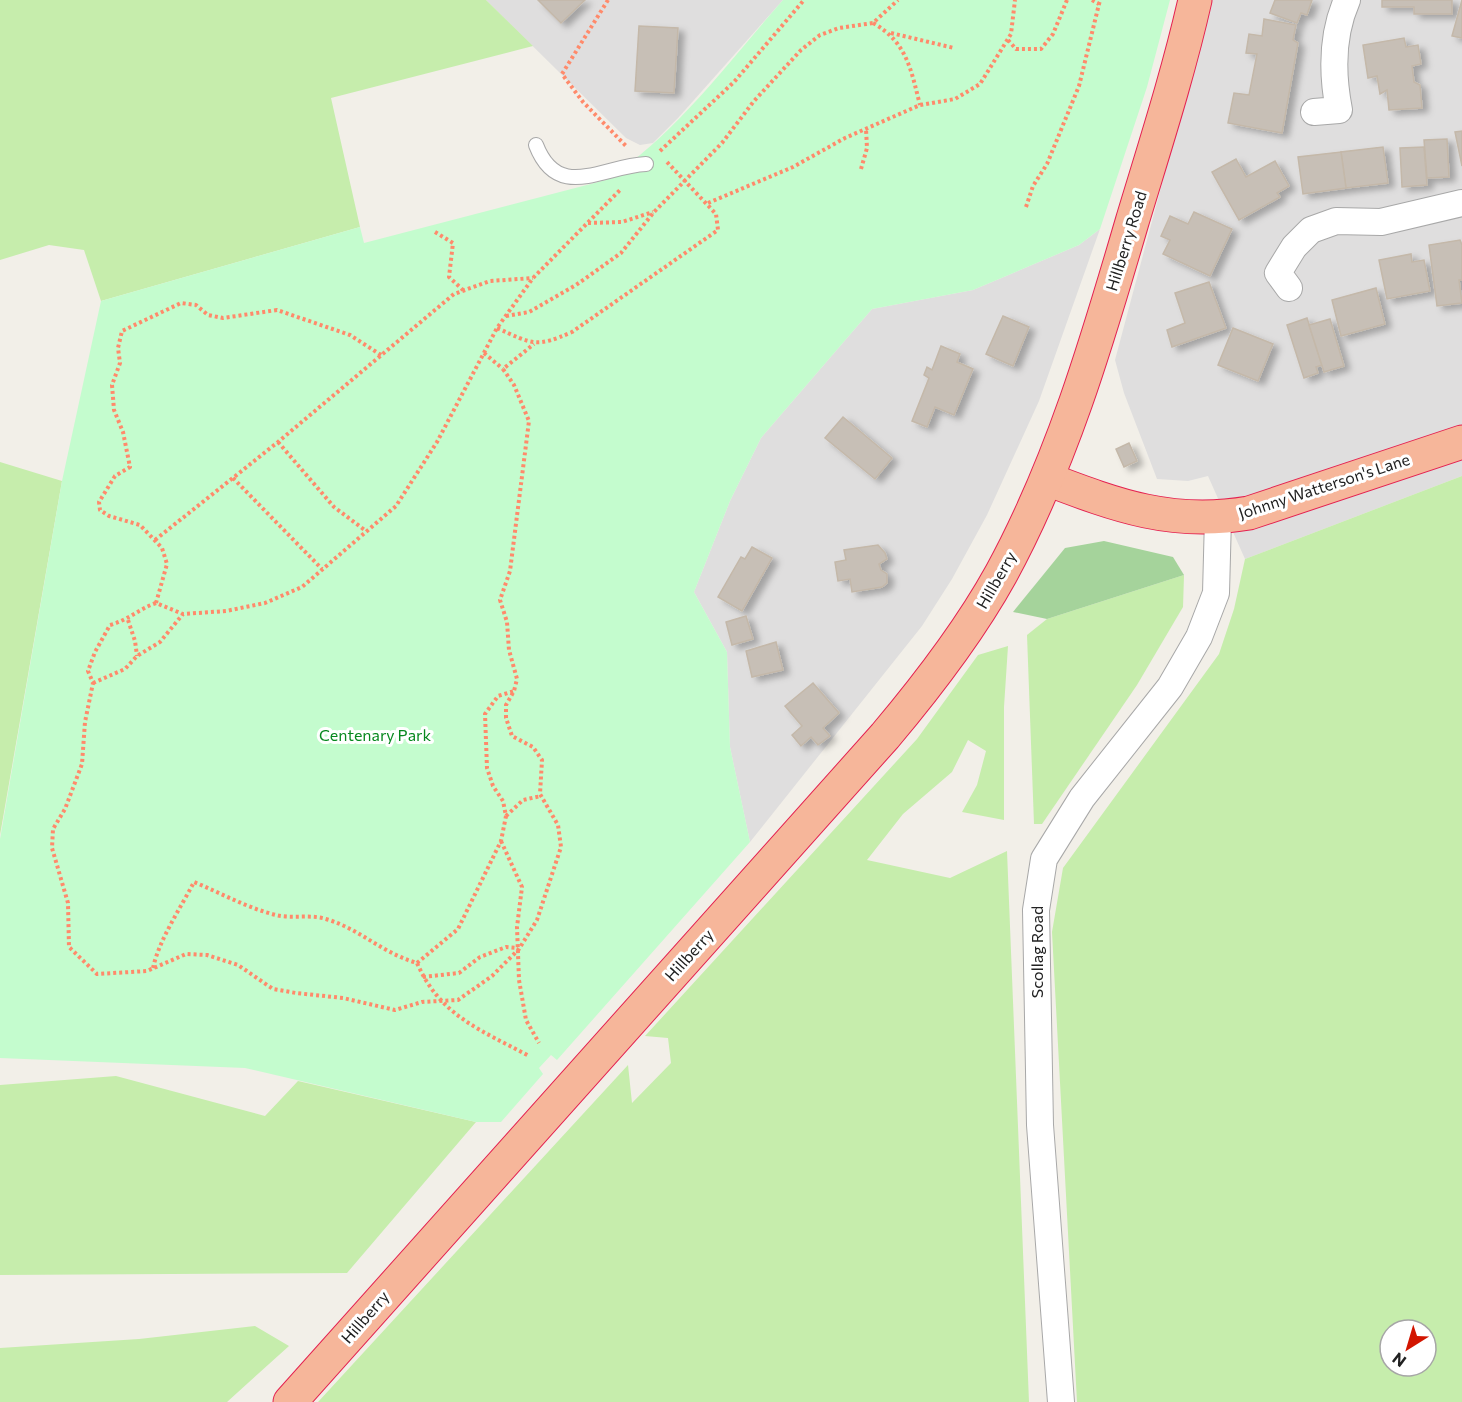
<svg xmlns="http://www.w3.org/2000/svg" width="1462" height="1402" viewBox="0 0 1462 1402" font-family="Commissioner,sans-serif">
<style>
.residential{fill:#dfdede}
.grass{fill:#c6edac;fill-rule:evenodd}
.forest{fill:#a5d39b}
.park{fill:#c4fcce}
.building{fill:#c7bfb6;stroke:#c4b8a9;stroke-width:1.5;filter:url(#shadow)}
.lines{fill:none;stroke-linecap:round;stroke-linejoin:round}
.service-casing{stroke:#a8a8a8;stroke-width:16}
.minor-casing{stroke:#a8a8a8;stroke-width:28}
.trunk-casing{stroke:#e42150;stroke-width:35}
.path{stroke:#ff8a6b;stroke-width:4;stroke-dasharray:3 3;stroke-linecap:butt}
.service{stroke:#fff;stroke-width:14}
.minor{stroke:#fff;stroke-width:26}
.trunk{stroke:#f6b69a;stroke-width:33}
.labels{text-anchor:middle;stroke-width:6;stroke-linejoin:round;paint-order:stroke}
.street-label{font-size:16px;fill:#212121;stroke:#fff}
.park-label{font-size:16px;fill:#07881e;stroke:#fff}
</style>
<defs>
<filter id="shadow"><feDropShadow dx="6" dy="4" stdDeviation="3" flood-color="#0004"/></filter>
</defs>
<rect width="100%" height="100%" fill="#f2efe8"/>
<!-- residential -->
<g class="residential">
<path d="M 486,0 L 783,0 L 678,118 L 653,143 L 640,145 L 626,138 Z"/>
<path d="M 1211,0 L 1462,0 L 1462,476 L 1245,559 L 1208,476 L 1188,481 L 1157,479 L 1124,393 L 1115,360 Z"/>
<path d="M 1100,229 L 1039,401 L 987,515 L 952,579 L 922,626 L 750,842 L 730,747 L 727,652 L 694,592 L 730,501 L 761,438 L 872,309 L 973,290 L 1079,245 Z"/>
</g>
<!-- grass -->
<g class="grass">
<path d="M 0,0 L 486,0 L 533,46 L 331,98 L 360,227 L 101,301 L 84,250 L 49,245 L 0,260 Z"/>
<path d="M 0,462 L 62,481 L 0,835 Z"/>
<path d="M 1462,476 L 1462,1402 L 1077,1402 L 1052,932 L 1063,868 L 1219,654 L 1234,609 L 1245,559 ZM 1390,1330 L 1426,1330 L 1426,1366 L 1390,1366 Z"/>
<path d="M 1184,575 L 1183,607 L 1137,685 L 1042,824 L 1034,824 L 1027,635 L 1047,619 Z"/>
<path d="M 1008,646 L 1004,707 L 1004,820 L 962,812 L 977,785 L 986,751 L 968,740 L 952,772 L 903,814 L 867,860 L 950,878 L 1007,851 L 1029,1402 L 318,1402 L 628,1065 L 632,1103 L 671,1063 L 668,1038 L 645,1036 L 917,739 L 978,655 Z"/>
<path d="M 116,1076 L 265,1116 L 298,1081 L 476,1122 L 347,1273 L 0,1275 L 0,1085 Z"/>
<path d="M 255,1326 L 289,1346 L 227,1402 L 0,1402 L 0,1348 L 139,1339 Z"/>
</g>
<!-- forest -->
<path class="forest" d="M 1104,541 L 1173,557 L 1184,575 L 1047,619 L 1013,612 L 1065,548 Z"/>
<!-- park -->
<path class="park" d="M 783,0 L 1170,0 L 1147,87 L 1100,229 L 1079,245 L 973,290 L 872,309 L 761,438 L 730,501 L 694,592 L 727,652 L 730,747 L 750,842 L 557,1060 L 551,1055 L 539,1068 L 543,1074 L 501,1122 L 476,1122 L 245,1068 L 0,1058 L 0,839 L 62,481 L 101,301 L 360,227 L 364,243 L 606,180 C 676,135 728,62 783,0 Z"/>
<!-- building -->
<g class="building">
<path d="M 538,0 L 585,0 L 561,23 Z"/>
<path d="M 1275,0 L 1312,0 L 1307,15 L 1301,13 L 1297,23 L 1270,13 Z"/>
<path d="M 1382,0 L 1452,0 L 1452,14 L 1414,14 L 1414,7 L 1382,7 Z"/>
<path d="M 1462,0 L 1462,38 L 1452,36 Z"/>
<path d="M 1264,19 L 1296,25 L 1293,40 L 1298,43 L 1282,133 L 1228,123 L 1234,93 L 1249,95 L 1257,54 L 1246,53 L 1249,34 L 1262,36 Z"/>
<path d="M 639,26 L 678,28 L 674,93 L 635,91 Z"/>
<path d="M 1404,38 L 1406,47 L 1418,45 L 1421,64 L 1412,66 L 1414,82 L 1420,85 L 1422,108 L 1389,110 L 1387,90 L 1380,94 L 1377,76 L 1368,78 L 1363,45 Z"/>
<path d="M 1462,131 L 1462,166 L 1455,132 Z"/>
<path d="M 1447,139 L 1449,177 L 1427,178 L 1424,140 Z"/>
<path d="M 1383,147 L 1388,183 L 1346,188 L 1341,152 Z"/>
<path d="M 1424,147 L 1427,185 L 1402,187 L 1400,148 Z"/>
<path d="M 1341,152 L 1346,188 L 1303,194 L 1298,157 Z"/>
<path d="M 1236,159 L 1246,177 L 1275,161 L 1289,186 L 1277,193 L 1280,197 L 1239,220 L 1212,172 Z"/>
<path d="M 1194,212 L 1232,229 L 1210,276 L 1163,254 L 1170,240 L 1161,236 L 1170,216 L 1188,224 Z"/>
<path d="M 1460,240 L 1462,245 L 1462,280 L 1459,280 L 1462,303 L 1437,306 L 1429,245 Z"/>
<path d="M 1411,254 L 1412,262 L 1424,260 L 1430,291 L 1387,299 L 1379,260 Z"/>
<path d="M 1209,282 L 1226,328 L 1172,347 L 1167,330 L 1185,323 L 1175,293 Z"/>
<path d="M 1376,288 L 1385,324 L 1341,336 L 1332,300 Z"/>
<path d="M 1003,316 L 1029,327 L 1013,366 L 986,354 Z"/>
<path d="M 1307,318 L 1322,365 L 1316,367 L 1318,373 L 1304,378 L 1287,325 Z"/>
<path d="M 1330,319 L 1344,366 L 1324,372 L 1309,325 Z"/>
<path d="M 1233,328 L 1273,344 L 1258,381 L 1218,365 Z"/>
<path d="M 941,346 L 960,354 L 957,362 L 973,369 L 954,415 L 935,407 L 927,427 L 912,421 L 929,378 L 924,375 L 927,367 L 932,370 Z"/>
<path d="M 843,417 L 892,458 L 875,479 L 825,438 Z"/>
<path d="M 1129,443 L 1137,461 L 1124,467 L 1116,449 Z"/>
<path d="M 878,545 L 885,553 L 887,559 L 879,564 L 881,570 L 887,574 L 887,583 L 882,587 L 852,592 L 850,579 L 838,581 L 835,562 L 846,560 L 844,550 Z"/>
<path d="M 752,547 L 772,558 L 742,611 L 718,597 L 741,557 L 745,559 Z"/>
<path d="M 746,616 L 753,639 L 732,645 L 726,622 Z"/>
<path d="M 776,642 L 783,670 L 752,677 L 746,651 Z"/>
<path d="M 813,683 L 839,713 L 823,728 L 830,736 L 818,745 L 811,737 L 801,746 L 792,735 L 802,726 L 785,706 Z"/>
</g>
<g class="lines">
<!-- service casing -->
<g class="service-casing">
<path id="service" d="M 536,145 C 558,202 602,166 646,164"/>
</g>
<!-- minor casing -->
<g class="minor-casing">
<g id="minor">
<path d="M 1314,112 L 1339,110 C 1332,74 1332,34 1347,0"/>
<path d="M 1289,288 L 1278,273 L 1294,247 L 1311,230 L 1336,221 L 1381,222 L 1462,203"/>
<path d="M 1061,1402 L 1040,1125 L 1036,910 L 1044,859 L 1082,798 L 1170,687 L 1199,637 L 1216,593 L 1218,518"/>
</g>
</g>
<!-- trunk casing -->
<g class="trunk-casing">
<g id="trunk">
<path d="M 1047,479 C 1118,506 1172,526 1249,513 L 1462,442"/>
<path d="M 290,1402 L 885,736 C 928,685 969,632 1001,574 C 1061,464 1097,342 1132,222 C 1154,149 1178,75 1195,0"/>
</g>
</g>
<!-- path -->
<g class="path">
<path d="M 608,0 L 562,74 L 583,102 L 627,147"/>
<path d="M 1092,0 L 1099,4"/>
<path d="M 873,23 C 907,42 911,70 920,105"/>
<path d="M 891,33 L 954,48"/>
<path d="M 1008,40 L 1016,49 L 1041,49 L 1053,34 L 1067,0"/>
<path d="M 660,151 L 734,82 L 804,0"/>
<path d="M 861,169 L 867,148 L 866,129"/>
<path d="M 708,203 L 793,167 L 845,138 L 920,105 L 955,99 L 980,84 L 1011,34 L 1015,0"/>
<path d="M 1026,207 L 1033,186 L 1047,164 L 1079,86 L 1100,0"/>
<path d="M 588,223 L 622,222 L 653,212"/>
<path d="M 435,232 L 453,243 L 449,277 L 463,290"/>
<path d="M 506,316 L 529,312 L 576,285 L 621,253 L 654,212 L 722,143 L 754,101 L 801,50 L 820,35 L 839,28 L 873,23 L 898,0"/>
<path d="M 497,328 C 532,344 536,348 572,332 L 718,230 L 716,214 L 667,162"/>
<path d="M 484,353 L 503,369"/>
<path d="M 381,355 L 350,335 L 277,310 L 223,318 L 208,315 L 196,305 L 181,303 L 122,331 L 118,348 L 120,363 L 112,385 L 114,410 L 123,432 L 130,467 L 115,476 L 99,502 L 100,510 L 109,516 L 140,525 L 162,548 L 167,564 L 156,603 L 183,614 L 226,611 L 265,603 L 302,587 L 396,506 L 437,442 L 497,328 L 533,278 L 620,190"/>
<path d="M 278,442 L 334,507 L 366,531"/>
<path d="M 233,478 L 322,569"/>
<path d="M 155,540 L 278,442 L 454,294 L 490,281 L 533,278"/>
<path d="M 156,603 C 139,609 128,620 110,625 L 95,652 L 88,671 L 93,683 L 85,722 L 82,764 L 65,809 L 53,829 L 52,848 L 68,903 L 69,947 L 97,974 L 147,971 L 186,954 L 207,955 L 238,965 L 273,989 L 296,993 L 343,998 L 395,1010 L 422,1002 L 458,1000 L 492,976 L 519,949 L 537,920 L 561,847 L 558,825 L 540,794 L 542,760 L 533,747 L 512,736 L 506,718 L 506,705 L 514,691 L 517,679 L 509,650 L 507,622 L 500,600 L 510,571 L 529,421 L 514,385 L 503,369 L 534,344"/>
<path d="M 128,620 L 135,641 L 137,656"/>
<path d="M 93,683 L 125,669 L 137,656 L 160,642 L 183,614"/>
<path d="M 506,816 L 523,800 L 541,796"/>
<path d="M 501,841 L 522,887 L 517,927 L 519,980 L 526,1020 L 539,1043"/>
<path d="M 417,963 L 458,929 L 501,841 L 506,816 L 503,801 L 493,786 L 487,768 L 485,714 L 498,696 L 514,691"/>
<path d="M 153,968 C 159,940 180,909 194,882 C 221,893 247,908 276,915 C 292,919 310,914 326,919 C 360,929 382,953 417,963 C 440,1016 481,1030 529,1056"/>
<path d="M 423,977 L 459,973 L 480,957 L 506,947 L 518,948"/>
</g>
<!-- service -->
<use href="#service" class="service"/>
<!-- minor -->
<use href="#minor" class="minor"/>
<!-- trunk -->
<use href="#trunk" class="trunk"/>
</g>
<g class="labels">
<!-- street labels -->
<g class="street-label">
<text transform="translate(1126 241) rotate(-73)" y="6">Hillberry Road</text>
<text transform="translate(1324 486) rotate(-18)" y="6">Johnny Watterson's Lane</text>
<text transform="translate(996 580) rotate(-60)" y="6">Hillberry</text>
<text transform="translate(1037 952) rotate(-90)" y="6">Scollag Road</text>
<text transform="translate(689 955) rotate(-48)" y="6">Hillberry</text>
<text transform="translate(365 1317) rotate(-49)" y="6">Hillberry</text>
</g>
<!-- park labels -->
<g class="park-label">
<text x="375" y="741">Centenary Park</text>
</g>
</g>
<!-- north arrow -->
<g transform="translate(1408 1348) rotate(217)"><circle r="28" fill="#ffffff" stroke="#a6a6a6" stroke-width="1.5"/>
<path d="M0-4.5L10 22L0 15L-10 22Z" fill="#d21500"/>
<text y="-9" font-size="16" font-weight="bold" text-anchor="middle" fill="#212121">N</text>
</g>
</svg>
